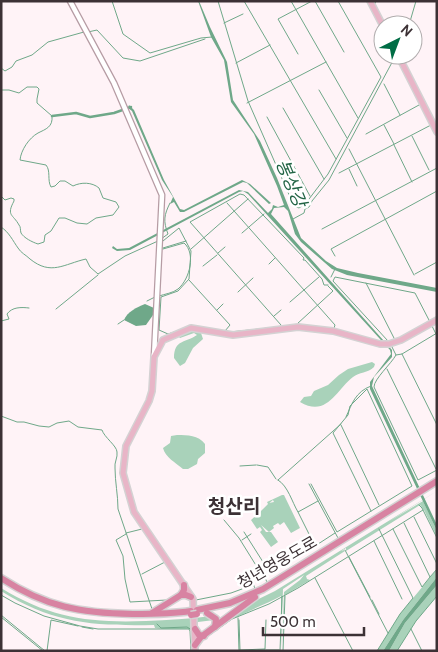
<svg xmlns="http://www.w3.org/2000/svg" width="438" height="652" viewBox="0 0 438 652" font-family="Cabin,'Noto Sans KR',sans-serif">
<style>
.green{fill:#a9d2ba}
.water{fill:#6fa889}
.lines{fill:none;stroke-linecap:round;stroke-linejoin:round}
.stream{stroke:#6fa889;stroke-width:1}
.canal{stroke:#6fa889;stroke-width:2.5}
.secondary-casing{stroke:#b69ca4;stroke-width:7}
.primary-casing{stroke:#d4d2d3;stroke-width:8}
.motorway-casing{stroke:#d4d2d3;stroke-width:9}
.secondary{stroke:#fff;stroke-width:4.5}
.primary{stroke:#e8b5c7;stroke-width:5}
.motorway{stroke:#d883a2;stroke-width:6}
.motorway-bridge-casing{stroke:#d4d2d3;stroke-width:9;stroke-linecap:butt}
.motorway-bridge{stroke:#d883a2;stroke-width:6}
.labels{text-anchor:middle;stroke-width:5;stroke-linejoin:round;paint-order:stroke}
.street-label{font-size:16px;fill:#3c3135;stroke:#fff}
.water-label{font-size:18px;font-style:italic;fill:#226445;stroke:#fff}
.quarter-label{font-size:19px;font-weight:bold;fill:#3c3135;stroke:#fff}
</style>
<rect width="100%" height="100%" fill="#fff3f7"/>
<!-- green -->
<g class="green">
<path d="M 194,330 L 201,333 L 203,339 L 193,348 L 185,363 L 180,366 L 174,358 C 174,339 186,343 197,335 L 194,333 L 180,338 L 179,337 Z"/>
<path d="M 372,362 L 375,364 L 374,367 C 368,373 359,372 353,377 C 336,390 327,418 300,402 L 304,397 L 311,396 L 314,391 L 328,385 L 339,375 L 348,369 Z"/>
<path d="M 177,435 C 188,435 198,435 205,444 L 205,453 L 198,459 L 197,464 L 188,469 L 183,469 C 176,463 165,457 163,448 L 170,443 L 171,436 Z"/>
<path d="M 437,491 L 388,522 L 423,501 L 437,531 L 437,537 L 424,510 L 420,505 L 346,551 L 346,548 L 341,551 L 344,550 L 345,551 L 306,576 L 307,579 L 310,580 L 285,595 L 282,644 L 284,592 L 300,580 L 304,575 L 283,589 L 281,649 L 281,596 C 257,609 221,620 201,641 C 198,644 198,648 197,651 L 198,642 L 242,607 L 275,591 Z"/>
<path d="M 282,495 L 284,495 L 300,528 L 291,533 L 284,522 L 280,525 L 278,523 L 273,526 L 274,528 L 269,532 L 261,525 L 266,532 L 271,532 L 278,542 L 271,547 L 260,532 L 262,530 L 260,527 L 257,529 L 251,520 L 260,512 L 258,509 L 260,512 L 269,503 L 274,502 L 273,500 L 268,504 L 267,502 Z"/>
<path d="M 437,569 L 437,577 L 403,620 L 383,651 L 377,651 L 400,614 Z"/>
<path d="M 437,585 L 437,596 L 416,621 L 397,651 L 389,651 L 405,623 Z"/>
<path d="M 1,588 C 50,618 89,623 146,621 C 168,620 189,619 211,616 L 215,619 C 217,627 208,632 202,636 L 197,633 L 203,634 L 214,625 L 214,620 L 198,622 L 197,632 L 197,619 L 191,620 L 192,628 L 190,628 L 192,630 L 192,651 L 191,630 L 190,629 L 163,629 L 155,628 L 154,625 C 94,626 54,624 1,591 Z"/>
</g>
<!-- water -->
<g class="water">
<path d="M 198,1 L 199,1 L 210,27 L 227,62 L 233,100 L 260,141 L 277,178 L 301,238 L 326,261 L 337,268 L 358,273 L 437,288 L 437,292 L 347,275 L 332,269 L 301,242 L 295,234 L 288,211 L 284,207 L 274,208 L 271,214 L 392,350 L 392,357 L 374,377 L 372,386 L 437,525 L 437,531 L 370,389 L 370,382 L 391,354 L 390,350 L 248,194 L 243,191 L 239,192 L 130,250 L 117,251 L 112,248 L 113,246 L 117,249 L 129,248 L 239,190 L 248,192 L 268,213 L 272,209 L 273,205 L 278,207 L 284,205 L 277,186 L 254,134 L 231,102 L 224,60 L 211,37 Z"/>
<path d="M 129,105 L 134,110 L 164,180 L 180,209 L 184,210 L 242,180 L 250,184 L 271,203 L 269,204 L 247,183 L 243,182 L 184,212 L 180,212 L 174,202 L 170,204 L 173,197 L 162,180 L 132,111 L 128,108 Z"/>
<path d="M 145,304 L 154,308 L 153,315 L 146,325 L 136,326 L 124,320 C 127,312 137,307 145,304 Z"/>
<path d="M 437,577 L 437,585 L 405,623 L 389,651 L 383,651 L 403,620 Z"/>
</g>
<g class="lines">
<!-- stream -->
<g class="stream">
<path d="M 112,1 L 123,34 L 150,53 L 201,38 L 212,37"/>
<path d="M 218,1 L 248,101 L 294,206 L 299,208 L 306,203 L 328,174 L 381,77 L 338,1"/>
<path d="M 244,1 L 336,159"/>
<path d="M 291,1 L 358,118"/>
<path d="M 315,1 L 344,52"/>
<path d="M 367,1 L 373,11"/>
<path d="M 374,6 L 376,1"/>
<path d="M 224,23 L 243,14"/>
<path d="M 409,25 L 416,1"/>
<path d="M 88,32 L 97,30 L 123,58 L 140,61 L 205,39"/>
<path d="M 298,54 L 278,19 L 312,1"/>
<path d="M 236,63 L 270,45"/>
<path d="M 1,68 L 5,71 L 12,67 L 16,61 L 32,55 L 48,42 L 84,32"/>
<path d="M 384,84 L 400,115"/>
<path d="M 1,90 L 9,90 L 19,93 L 27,87 L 37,87 L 39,89 L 37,99 L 37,103 L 52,116 C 53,127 46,129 38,133 C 29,138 21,150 20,160 L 46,165 C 51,171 47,180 51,187 L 55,186 L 60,181 L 65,181 L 73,186 C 81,182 92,182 99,188 L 103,198 L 116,202 L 119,207 L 113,215 L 96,218 L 87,224 L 77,223 L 65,218 L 59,218 L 51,231 L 45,235 L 44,242 L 38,244 C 32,242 24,238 21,233 C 20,230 21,227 19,225 C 13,214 6,216 14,201 L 14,199 L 11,198 L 5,200 L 1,196"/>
<path d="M 319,90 L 347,138"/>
<path d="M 247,103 L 326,62"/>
<path d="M 283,108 L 324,179"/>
<path d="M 267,117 L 310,196"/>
<path d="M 384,125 L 394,144"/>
<path d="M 366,134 L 419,105"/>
<path d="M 412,136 L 429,170"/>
<path d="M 394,145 L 412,182"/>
<path d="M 349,149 L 414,275"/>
<path d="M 349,169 L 357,186"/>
<path d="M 339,173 L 431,125"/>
<path d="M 227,203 L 335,325 L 334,328"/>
<path d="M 293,219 L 304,213 L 305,209 L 309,207 L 312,201 L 329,180 L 396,55"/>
<path d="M 1,227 C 9,232 13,241 18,248 C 21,253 26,255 30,259 C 51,276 64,264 86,259 L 90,267 L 98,274 L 125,256 L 158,241"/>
<path d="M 322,229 L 437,168"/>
<path d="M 242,233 L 264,214"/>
<path d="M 161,239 L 168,234 C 163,221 164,215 170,203"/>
<path d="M 163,241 L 179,228 L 191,251 L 189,279 L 178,291 L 161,297 L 159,330 L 168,334 L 183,329"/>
<path d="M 163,248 L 186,241"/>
<path d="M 191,249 L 248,199"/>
<path d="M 218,253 L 225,247"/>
<path d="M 335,256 L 331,249 L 437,191"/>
<path d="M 269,264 L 275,258"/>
<path d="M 203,266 L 217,255"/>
<path d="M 415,274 L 437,262"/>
<path d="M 331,277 L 335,269"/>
<path d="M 189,280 L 230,325 L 225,331"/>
<path d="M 366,283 L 395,340"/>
<path d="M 238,292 L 253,278"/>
<path d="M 159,296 C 165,294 173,293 178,289 C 190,279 196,253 184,243 L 163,249"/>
<path d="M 147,301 L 155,297"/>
<path d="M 290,302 L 319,277"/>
<path d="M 56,309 L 98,275"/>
<path d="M 217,310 L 223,304"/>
<path d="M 274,316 L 281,310"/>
<path d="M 1,321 L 9,319 L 7,314 C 12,307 21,307 29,308"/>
<path d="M 118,324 L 124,320"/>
<path d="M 297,324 L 333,291 L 328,286"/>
<path d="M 281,325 L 190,222 L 240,194 L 244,195 L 304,258 L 303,260 L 305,260 L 322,279 L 324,285 L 328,285"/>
<path d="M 191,326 L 204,328"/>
<path d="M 432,326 L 437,336"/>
<path d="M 327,328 L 345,332"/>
<path d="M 230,332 L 298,325"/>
<path d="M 388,341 L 333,281 L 335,277 L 415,293 L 430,322"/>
<path d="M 391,345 L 396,355 C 391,364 374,379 374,387 L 418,480 L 437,470"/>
<path d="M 402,354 L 437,425"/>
<path d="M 396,355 L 402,354 L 437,333"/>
<path d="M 387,369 L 436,469"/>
<path d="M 1,416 L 17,422 L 24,422 L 39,426 L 49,427 L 57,423 L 69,421 L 78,427 L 102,430 C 104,437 117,446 117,452 C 118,457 114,463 115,468 C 115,482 118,495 118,509 L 152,609"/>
<path d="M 346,417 C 352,404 355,392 371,386"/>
<path d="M 341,425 L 379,505"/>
<path d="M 257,465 L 268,467 L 276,479"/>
<path d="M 240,466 L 256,465"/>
<path d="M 278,480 L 341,424"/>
<path d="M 278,480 C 288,486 292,502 298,512 L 318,501"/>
<path d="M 309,484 L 338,538"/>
<path d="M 311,484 L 337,532 L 412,486 L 367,389 L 350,406 L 348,415 L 333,433 L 371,511"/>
<path d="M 419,505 L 422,508 L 437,538"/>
<path d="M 298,512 L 315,546 L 335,533"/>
<path d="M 134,517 L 145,533"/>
<path d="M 414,517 L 437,564"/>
<path d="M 224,520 L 239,538 L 262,575"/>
<path d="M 393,529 L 422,587 L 430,577 L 404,523"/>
<path d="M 244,532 L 263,562"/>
<path d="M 126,533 L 142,529"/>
<path d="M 126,534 L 116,540 L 123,556 L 125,579 L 130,602 L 167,600"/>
<path d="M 242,540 L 251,534"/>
<path d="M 374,541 L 402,599"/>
<path d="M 345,550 L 388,633"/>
<path d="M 349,557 L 370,597"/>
<path d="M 142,574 L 165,562"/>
<path d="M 264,576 L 267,582"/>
<path d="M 430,577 L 437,569"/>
<path d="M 315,578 L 353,651"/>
<path d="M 253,583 L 255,589"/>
<path d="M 1,595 L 15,603 L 44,616 L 80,626 L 98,629 L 189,629 L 190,631 L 191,651"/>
<path d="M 196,600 L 231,593 L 242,589"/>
<path d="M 372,600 L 379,614"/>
<path d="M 1,615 L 45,651"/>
<path d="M 1,617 L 43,651"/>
<path d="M 238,618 L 239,651"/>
<path d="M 239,620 L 240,650"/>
<path d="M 157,624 L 161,628 L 187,627 L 192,630"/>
<path d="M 82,627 L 93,629"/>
<path d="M 411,629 L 422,651"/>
<path d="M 207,637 L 232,619 L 269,604 L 298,588 L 423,510"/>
<path d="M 240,650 L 265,649 L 266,620"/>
<path d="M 258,650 L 279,650"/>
<path d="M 47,651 L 51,620 L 78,626"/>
<path d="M 280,651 L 282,597"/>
<path d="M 283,651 L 285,596"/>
<path d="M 377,651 L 400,614 L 413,598 L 379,529"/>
<path d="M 397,651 L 416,621 L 437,596"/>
</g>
<!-- canal -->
<path class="canal" d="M 52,116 L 76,113 L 90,117 L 114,113 L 131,107"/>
<!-- secondary casing -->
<g class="secondary-casing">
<path id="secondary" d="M 70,1 L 114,83 L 162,195 L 154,356"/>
</g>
<!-- primary casing -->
<g class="primary-casing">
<g id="primary">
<path d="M 370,1 L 383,26"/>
<path d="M 398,55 L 437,132"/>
<path d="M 195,651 L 193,599 L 134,512 L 123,473 L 126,446 L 149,401 L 152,391 L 154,357 L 163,340 L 191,328 L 233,335 L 298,327 L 333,331 L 380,344 L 389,344 L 401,340 L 437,320"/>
</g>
</g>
<!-- motorway casing -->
<g class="motorway-casing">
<g id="motorway">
<path d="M 1,578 C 46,607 80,613 133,614 C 152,614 172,614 191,611"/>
<path d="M 181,595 L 186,595 L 191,597"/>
<path d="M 197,610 L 230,603 L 263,589 L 437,481"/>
<path d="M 152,613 L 181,595 L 184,590 L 184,585"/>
<path d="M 207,613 L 216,619 L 215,627"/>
<path d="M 195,629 L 199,635 L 204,636"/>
<path d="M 195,645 L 201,637 L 255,597"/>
</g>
</g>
<!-- secondary -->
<use href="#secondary" class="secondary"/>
<!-- primary -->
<use href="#primary" class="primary"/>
<!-- motorway -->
<use href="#motorway" class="motorway"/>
<!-- motorway-bridge casing -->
<g class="motorway-bridge-casing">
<path id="motorway-bridge" d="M 191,615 L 197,614"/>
</g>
<!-- motorway-bridge -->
<use href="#motorway-bridge" class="motorway-bridge"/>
</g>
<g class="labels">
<!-- street labels -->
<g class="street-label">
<text transform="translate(277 562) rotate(-30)" y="6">청년영웅도로</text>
</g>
<!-- water labels -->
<g class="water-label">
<text transform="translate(291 183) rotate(67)" y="6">봉상강</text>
</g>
<!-- quarter labels -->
<g class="quarter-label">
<text x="234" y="513">청산리</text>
</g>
</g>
<!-- border -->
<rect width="438" height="652" fill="none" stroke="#3c3135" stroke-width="5"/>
<!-- north arrow -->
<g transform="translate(398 40) rotate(42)"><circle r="24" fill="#ffffff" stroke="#b1adae"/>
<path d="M0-4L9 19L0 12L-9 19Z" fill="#006d45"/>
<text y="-8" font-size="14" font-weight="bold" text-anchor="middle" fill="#3c3135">N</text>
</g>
<!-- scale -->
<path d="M263 627v8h101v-8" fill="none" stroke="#3c3135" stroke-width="2.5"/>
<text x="270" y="627" font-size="15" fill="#3c3135" stroke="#ffffff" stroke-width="4" paint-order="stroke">500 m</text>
</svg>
